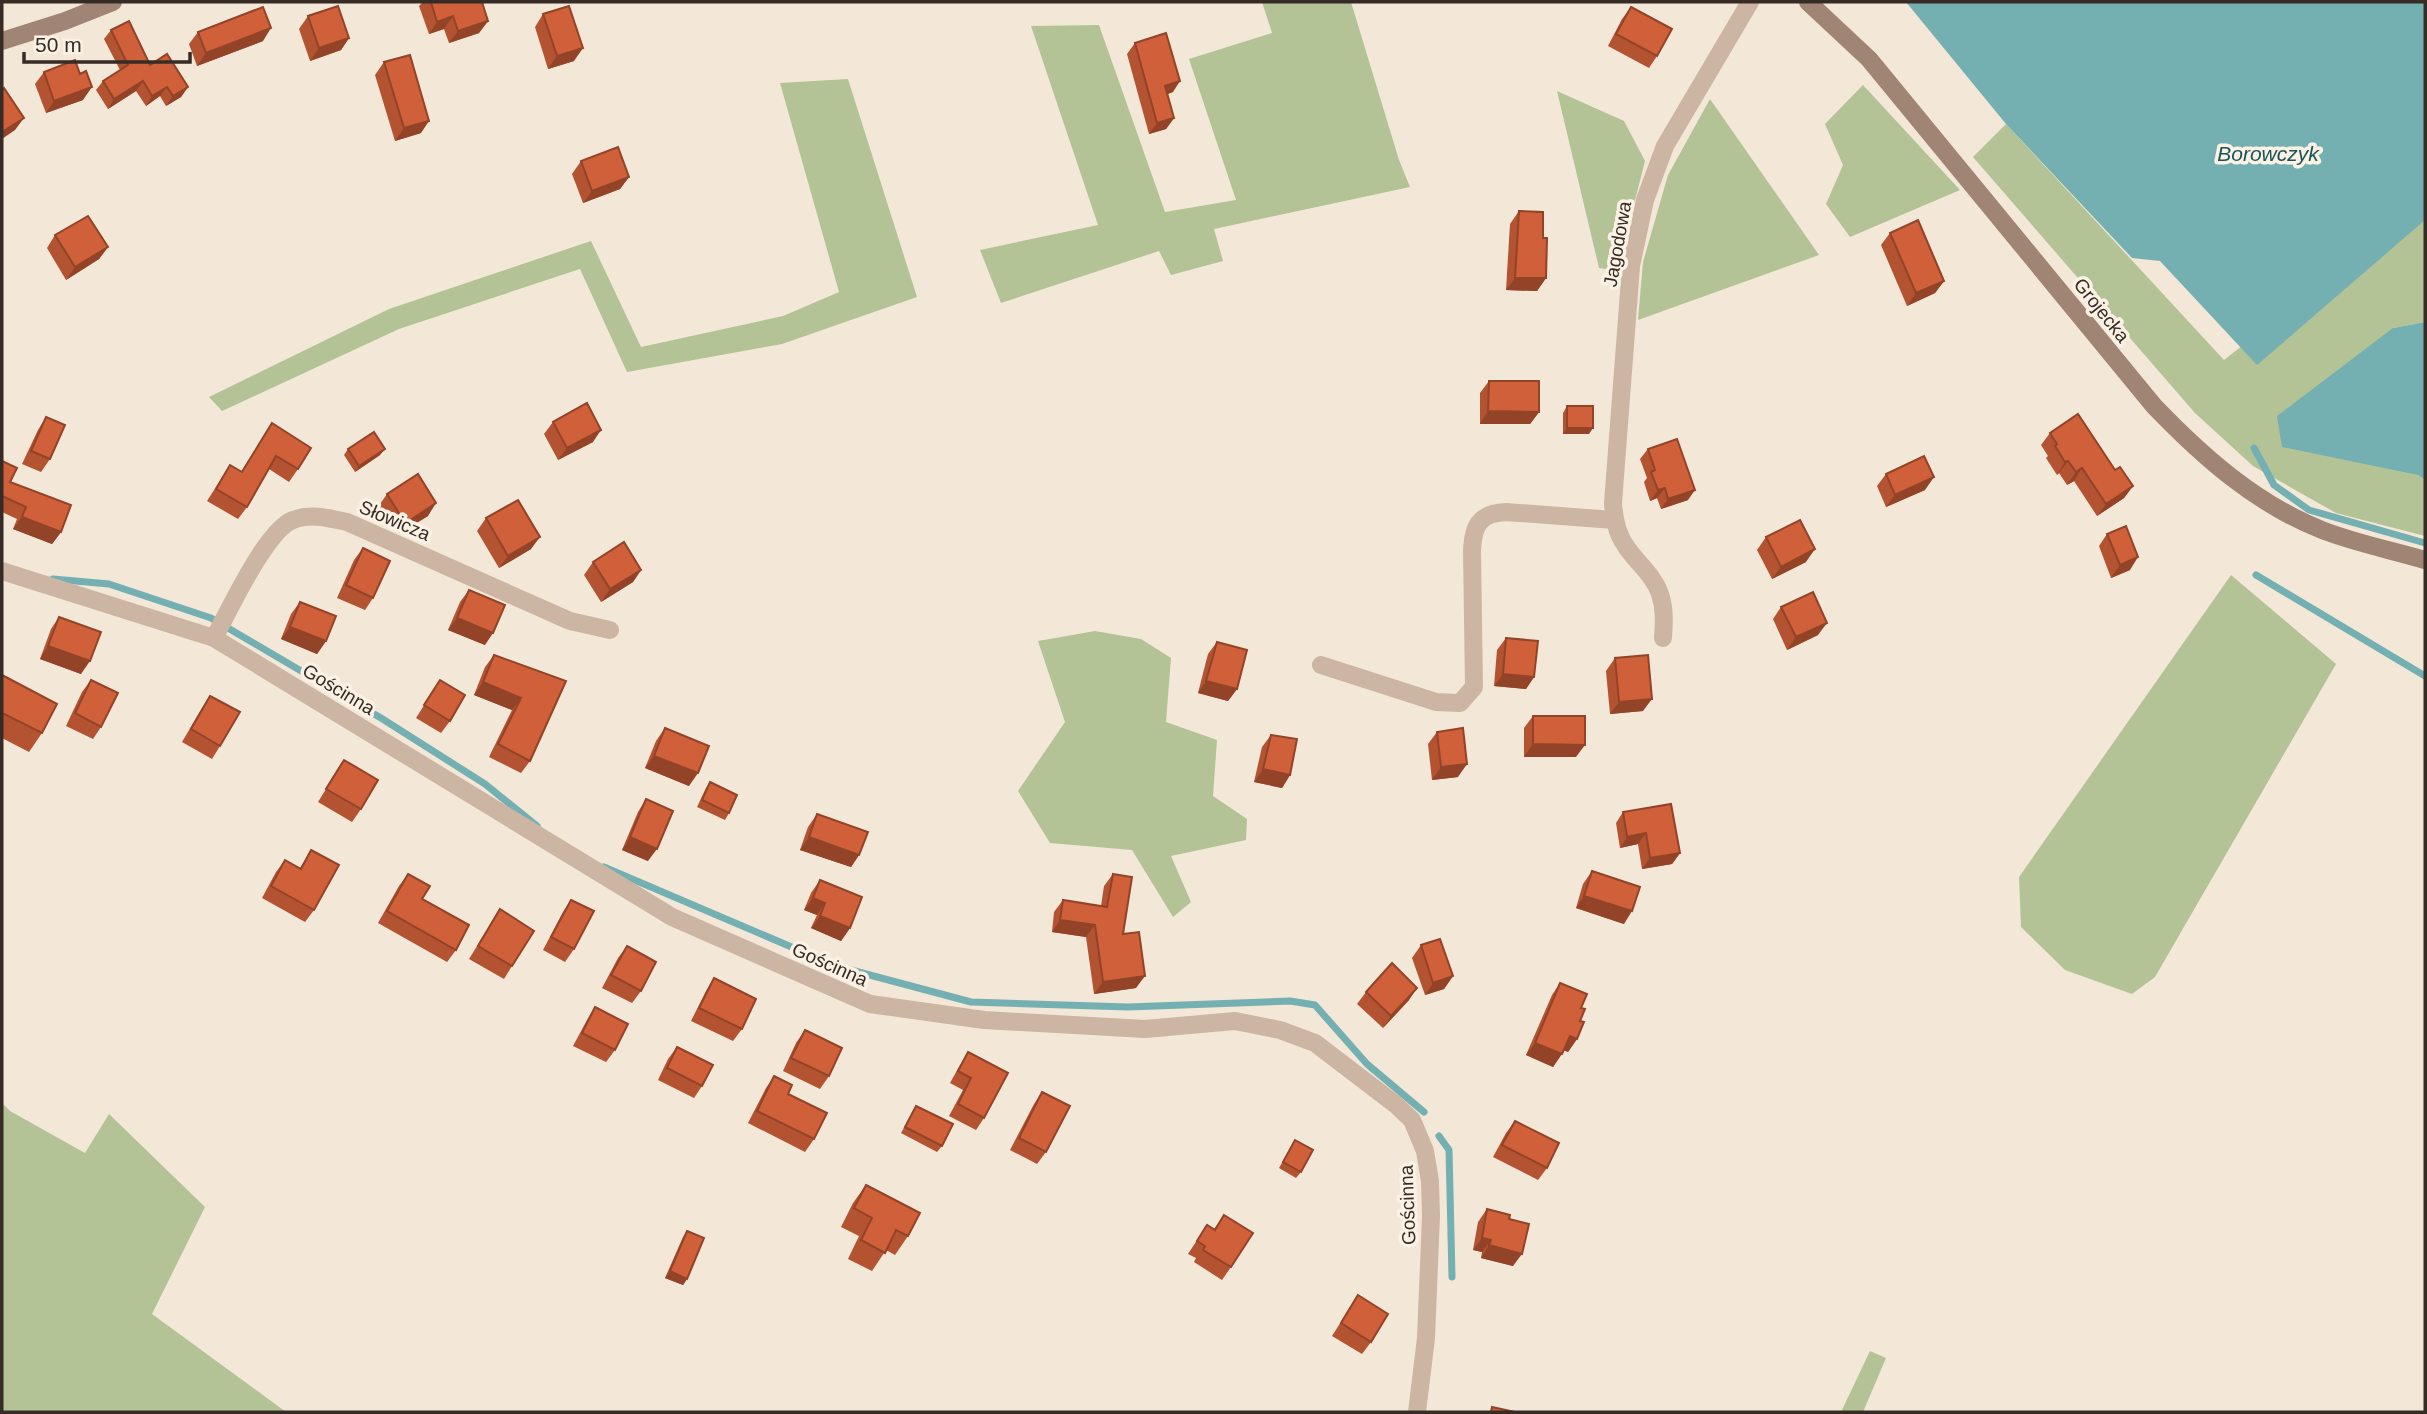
<svg xmlns="http://www.w3.org/2000/svg" width="2427" height="1414" viewBox="0 0 2427 1414" font-family="Arial,sans-serif">
<style>
.green{fill:#b3c396}
.water{fill:#74afb2}
.lines{fill:none;stroke-linecap:round;stroke-linejoin:round}
.stream{stroke:#74afb2;stroke-width:7}
.street{stroke:#ccb6a3;stroke-width:18}
.secondary{stroke:#a08474;stroke-width:18}
.wall{fill:#b35331}
.shaded-wall{fill:#924328}
.building{fill:#d06039;stroke:#924328;stroke-width:2}
.labels{text-anchor:middle;stroke-width:7;stroke-linejoin:round;paint-order:stroke}
.street-label{font-size:19px;fill:#362b25;stroke:#fbf1e4}
.water-label{font-size:21px;font-style:italic;fill:#18555b;stroke:#fbf1e4}
</style>
<rect width="100%" height="100%" fill="#f3e7d7"/>
<!-- green -->
<g class="green">
<path d="M 1262,2 L 1351,2 L 1399,160 L 1410,187 L 1214,229 L 1223,261 L 1171,275 L 1159,251 L 1001,303 L 980,250 L 1098,225 L 1031,26 L 1099,25 L 1165,212 L 1236,200 L 1189,59 L 1272,33 Z"/>
<path d="M 848,79 L 917,297 L 782,344 L 627,372 L 580,269 L 399,329 L 222,411 L 209,397 L 389,309 L 591,241 L 641,347 L 783,316 L 839,292 L 780,83 Z"/>
<path d="M 1863,85 L 1960,190 L 1850,237 L 1826,204 L 1843,165 L 1825,124 Z"/>
<path d="M 1557,91 L 1624,121 L 1645,161 L 1617,271 L 1599,268 Z"/>
<path d="M 1710,99 L 1819,255 L 1638,320 L 1643,262 L 1668,175 Z"/>
<path d="M 2006,124 L 2224,360 L 2425,202 L 2425,322 L 2393,328 L 2418,475 L 2425,480 L 2425,536 L 2336,513 L 2253,466 L 2195,413 L 1973,157 Z"/>
<path d="M 2231,575 L 2336,664 L 2155,977 L 2132,994 L 2065,970 L 2021,927 L 2019,877 Z"/>
<path d="M 1095,631 L 1141,639 L 1171,658 L 1166,722 L 1217,740 L 1213,796 L 1247,819 L 1246,840 L 1171,856 L 1191,902 L 1173,917 L 1132,850 L 1050,843 L 1018,791 L 1065,722 L 1038,641 Z"/>
<path d="M 2,1103 L 10,1111 L 85,1153 L 109,1114 L 205,1207 L 152,1314 L 286,1412 L 2,1412 Z"/>
<path d="M 1870,1351 L 1886,1358 L 1863,1412 L 1841,1412 Z"/>
</g>
<!-- water -->
<g class="water">
<path d="M 1906,2 L 2425,2 L 2425,220 L 2257,365 L 2160,261 L 2132,258 L 2006,124 Z"/>
<path d="M 2425,322 L 2425,480 L 2418,475 L 2282,447 L 2277,416 L 2393,328 Z"/>
</g>
<g class="lines">
<!-- stream -->
<g class="stream">
<path d="M 2254,448 L 2274,485 L 2309,510 L 2425,543"/>
<path d="M 2256,575 L 2425,676"/>
<path d="M 53,579 L 109,584 L 211,618 L 381,718 L 485,784 L 537,826"/>
<path d="M 604,867 L 836,966 L 971,1002 L 1128,1007 L 1290,1001 L 1315,1005 L 1367,1064 L 1424,1112"/>
<path d="M 1439,1136 L 1449,1150 L 1452,1277"/>
</g>
<!-- street -->
<g class="street">
<path d="M 2,571 L 214,638 L 672,917 L 870,1004 L 984,1020 L 1145,1029 L 1235,1021 L 1280,1030 L 1315,1043 L 1395,1104 L 1412,1120 L 1425,1151 L 1430,1181 L 1431,1216 L 1426,1338 L 1417,1412"/>
<path d="M 214,638 C 229,611 266,530 293,520 C 310,513 329,518 347,522 L 570,621 L 610,630"/>
<path d="M 1663,638 C 1664,623 1665,609 1660,594 C 1653,574 1636,562 1625,545 C 1616,532 1614,517 1613,503 L 1631,266 L 1645,200 L 1665,146 L 1750,2"/>
<path d="M 1321,665 L 1436,702 L 1460,703 L 1474,687 L 1472,551 C 1473,526 1479,513 1506,512 L 1614,520"/>
</g>
<!-- secondary -->
<g class="secondary">
<path d="M 1808,2 L 1869,59 L 2154,406 C 2203,457 2256,504 2322,530 C 2355,543 2391,550 2425,560"/>
<path d="M 2,41 L 65,21 L 113,2"/>
</g>
</g>
<!-- wall -->
<g class="wall">
<path d="M 423,2 L 482,2 L 488,21 L 479,33 L 449,43 L 444,29 L 429,34 L 419,6 Z"/>
<path d="M 1631,7 L 1657,56 L 1649,68 L 1608,46 L 1622,19 Z"/>
<path d="M 543,14 L 574,61 L 548,69 L 535,27 Z"/>
<path d="M 308,16 L 349,38 L 341,50 L 310,61 L 299,29 Z"/>
<path d="M 111,30 L 150,65 L 188,87 L 181,97 L 166,106 L 160,96 L 146,106 L 136,91 L 108,109 L 96,90 L 103,81 L 120,70 L 104,39 Z"/>
<path d="M 198,32 L 263,41 L 197,66 L 189,44 Z"/>
<path d="M 1135,43 L 1173,92 L 1168,94 L 1174,118 L 1166,129 L 1149,134 L 1127,54 Z"/>
<path d="M 384,62 L 421,133 L 395,141 L 375,75 Z"/>
<path d="M 44,72 L 80,74 L 83,100 L 46,113 L 35,84 Z"/>
<path d="M 581,161 L 629,177 L 620,189 L 583,203 L 572,174 Z"/>
<path d="M 1519,211 L 1543,238 L 1546,278 L 1537,291 L 1506,290 L 1510,224 Z"/>
<path d="M 1890,233 L 1944,281 L 1935,293 L 1907,306 L 1881,245 Z"/>
<path d="M 55,235 L 108,247 L 99,259 L 66,280 L 47,248 Z"/>
<path d="M 1489,381 L 1539,412 L 1530,424 L 1480,424 L 1480,393 Z"/>
<path d="M 1567,406 L 1589,434 L 1563,434 L 1563,413 Z"/>
<path d="M 46,417 L 50,459 L 41,472 L 22,464 L 38,430 Z"/>
<path d="M 553,422 L 593,442 L 558,460 L 544,434 Z"/>
<path d="M 272,423 L 298,469 L 289,482 L 269,469 L 247,507 L 238,519 L 207,501 L 230,465 L 241,472 Z"/>
<path d="M 2050,433 L 2115,470 L 2133,486 L 2124,498 L 2097,516 L 2074,481 L 2067,485 L 2059,473 L 2057,475 L 2046,458 L 2048,456 L 2041,445 Z"/>
<path d="M 348,449 L 380,455 L 355,472 L 344,455 Z"/>
<path d="M 1648,449 L 1688,500 L 1661,509 L 1657,498 L 1650,501 L 1644,482 L 1647,478 L 1640,459 Z"/>
<path d="M 2,461 L 10,482 L 61,532 L 52,544 L 13,529 L 17,519 L 2,512 Z"/>
<path d="M 1886,474 L 1925,490 L 1886,507 L 1877,486 Z"/>
<path d="M 387,494 L 428,516 L 400,533 L 394,530 L 378,507 Z"/>
<path d="M 486,518 L 531,549 L 499,568 L 477,531 Z"/>
<path d="M 2107,534 L 2130,570 L 2111,578 L 2099,546 Z"/>
<path d="M 1766,537 L 1806,562 L 1772,579 L 1757,550 Z"/>
<path d="M 363,548 L 373,598 L 365,610 L 337,598 L 354,560 Z"/>
<path d="M 593,562 L 641,570 L 633,582 L 601,602 L 584,575 Z"/>
<path d="M 469,590 L 485,645 L 448,630 L 460,602 Z"/>
<path d="M 300,602 L 326,641 L 317,654 L 281,639 L 291,614 Z"/>
<path d="M 1781,607 L 1818,635 L 1787,650 L 1773,619 Z"/>
<path d="M 59,617 L 81,674 L 40,659 L 51,629 Z"/>
<path d="M 1506,638 L 1534,677 L 1526,689 L 1494,686 L 1497,650 Z"/>
<path d="M 1217,642 L 1237,689 L 1228,701 L 1198,693 L 1208,654 Z"/>
<path d="M 494,655 L 566,681 L 530,761 L 521,773 L 489,757 L 512,710 L 474,695 L 485,667 Z"/>
<path d="M 1615,658 L 1643,711 L 1610,714 L 1606,671 Z"/>
<path d="M 2,675 L 42,733 L 29,752 L 2,738 Z"/>
<path d="M 91,680 L 101,727 L 93,739 L 66,726 L 82,692 Z"/>
<path d="M 440,680 L 450,721 L 441,733 L 416,718 Z"/>
<path d="M 210,696 L 220,746 L 212,759 L 182,742 L 202,708 Z"/>
<path d="M 1533,716 L 1576,757 L 1524,757 L 1524,728 Z"/>
<path d="M 665,728 L 689,786 L 645,768 L 656,741 Z"/>
<path d="M 1437,732 L 1458,777 L 1432,780 L 1428,744 Z"/>
<path d="M 1271,735 L 1290,775 L 1282,788 L 1254,782 L 1262,747 Z"/>
<path d="M 344,760 L 361,809 L 352,822 L 318,802 Z"/>
<path d="M 710,782 L 729,813 L 725,820 L 697,807 L 706,788 Z"/>
<path d="M 646,799 L 648,861 L 622,850 L 638,812 Z"/>
<path d="M 1623,812 L 1680,853 L 1672,864 L 1642,869 L 1638,844 L 1620,848 L 1616,823 Z"/>
<path d="M 817,814 L 859,855 L 851,867 L 800,850 L 808,827 Z"/>
<path d="M 311,850 L 314,910 L 305,922 L 262,898 L 276,872 L 285,860 L 300,868 Z"/>
<path d="M 1592,871 L 1624,924 L 1576,908 L 1583,884 Z"/>
<path d="M 408,874 L 422,899 L 456,950 L 447,962 L 378,923 L 399,886 Z"/>
<path d="M 1113,874 L 1123,934 L 1136,988 L 1094,994 L 1086,937 L 1052,932 L 1054,912 L 1063,900 L 1101,906 L 1104,886 Z"/>
<path d="M 820,880 L 850,928 L 841,941 L 811,928 L 817,915 L 804,910 L 811,893 Z"/>
<path d="M 571,900 L 574,949 L 565,962 L 543,950 L 563,912 Z"/>
<path d="M 500,909 L 512,966 L 504,979 L 469,959 Z"/>
<path d="M 1421,945 L 1453,976 L 1444,989 L 1425,995 L 1412,958 Z"/>
<path d="M 627,946 L 641,991 L 632,1003 L 602,988 L 618,958 Z"/>
<path d="M 714,978 L 742,1029 L 733,1041 L 691,1021 L 706,991 Z"/>
<path d="M 1560,983 L 1581,1008 L 1577,1039 L 1568,1052 L 1564,1050 L 1553,1067 L 1526,1055 L 1552,995 Z"/>
<path d="M 1366,992 L 1409,1000 L 1383,1028 L 1357,1004 Z"/>
<path d="M 595,1007 L 615,1050 L 606,1062 L 573,1046 L 587,1020 Z"/>
<path d="M 805,1030 L 829,1076 L 820,1089 L 783,1071 L 796,1043 Z"/>
<path d="M 677,1047 L 702,1086 L 694,1098 L 658,1080 L 668,1059 Z"/>
<path d="M 968,1052 L 984,1118 L 976,1130 L 949,1116 L 963,1090 L 950,1083 L 960,1065 Z"/>
<path d="M 774,1076 L 788,1094 L 814,1139 L 805,1152 L 748,1123 L 766,1088 Z"/>
<path d="M 1042,1092 L 1046,1152 L 1037,1164 L 1010,1150 L 1034,1104 Z"/>
<path d="M 916,1106 L 942,1146 L 937,1152 L 901,1133 Z"/>
<path d="M 1515,1121 L 1547,1168 L 1538,1180 L 1493,1157 L 1506,1133 Z"/>
<path d="M 1295,1140 L 1301,1172 L 1296,1178 L 1279,1168 Z"/>
<path d="M 866,1185 L 908,1236 L 895,1255 L 886,1250 L 872,1271 L 848,1259 L 859,1236 L 841,1227 L 853,1203 Z"/>
<path d="M 1487,1209 L 1509,1219 L 1513,1266 L 1481,1258 L 1482,1252 L 1473,1250 L 1478,1222 Z"/>
<path d="M 1224,1215 L 1231,1267 L 1222,1280 L 1194,1262 L 1196,1258 L 1188,1254 L 1207,1225 L 1214,1229 Z"/>
<path d="M 687,1231 L 687,1279 L 683,1285 L 665,1278 L 683,1237 Z"/>
<path d="M 1358,1295 L 1371,1342 L 1362,1354 L 1332,1336 Z"/>
</g>
<!-- shaded-wall -->
<g class="shaded-wall">
<path d="M 453,16 L 444,29 L 429,34 L 437,22 Z"/>
<path d="M 488,21 L 479,33 L 449,43 L 458,31 Z"/>
<path d="M 271,28 L 263,41 L 197,66 L 206,53 Z"/>
<path d="M 349,38 L 341,50 L 310,61 L 319,48 Z"/>
<path d="M 583,48 L 574,61 L 548,69 L 557,56 Z"/>
<path d="M 143,81 L 136,91 L 108,109 L 114,99 Z"/>
<path d="M 1180,81 L 1173,92 L 1158,97 L 1165,86 Z"/>
<path d="M 92,87 L 83,100 L 46,113 L 54,101 Z"/>
<path d="M 167,87 L 160,96 L 146,106 L 152,96 Z"/>
<path d="M 188,87 L 181,97 L 166,106 L 173,96 Z"/>
<path d="M 24,118 L 15,130 L 2,139 L 2,132 Z"/>
<path d="M 1174,118 L 1166,129 L 1149,134 L 1157,123 Z"/>
<path d="M 429,121 L 421,133 L 395,141 L 404,128 Z"/>
<path d="M 629,177 L 620,189 L 583,203 L 592,191 Z"/>
<path d="M 108,247 L 99,259 L 66,280 L 75,267 Z"/>
<path d="M 1515,278 L 1546,278 L 1537,291 L 1506,290 Z"/>
<path d="M 1944,281 L 1935,293 L 1907,306 L 1916,293 Z"/>
<path d="M 1488,411 L 1539,412 L 1530,424 L 1480,424 Z"/>
<path d="M 1567,428 L 1593,428 L 1589,434 L 1563,434 Z"/>
<path d="M 601,430 L 593,442 L 558,460 L 567,448 Z"/>
<path d="M 385,449 L 380,455 L 355,472 L 359,466 Z"/>
<path d="M 2068,461 L 2059,473 L 2057,475 L 2065,462 Z"/>
<path d="M 2082,468 L 2074,481 L 2067,485 L 2076,472 Z"/>
<path d="M 1934,477 L 1925,490 L 1886,507 L 1895,495 Z"/>
<path d="M 2133,486 L 2124,498 L 2097,516 L 2106,504 Z"/>
<path d="M 1665,488 L 1657,498 L 1650,501 L 1658,490 Z"/>
<path d="M 1695,490 L 1688,500 L 1661,509 L 1668,499 Z"/>
<path d="M 436,503 L 428,516 L 400,533 L 409,521 Z"/>
<path d="M 22,517 L 61,532 L 52,544 L 13,529 Z"/>
<path d="M 540,537 L 531,549 L 499,568 L 508,556 Z"/>
<path d="M 1815,549 L 1806,562 L 1772,579 L 1781,567 Z"/>
<path d="M 2138,557 L 2130,570 L 2111,578 L 2120,565 Z"/>
<path d="M 641,570 L 633,582 L 601,602 L 610,589 Z"/>
<path d="M 457,618 L 493,633 L 485,645 L 448,630 Z"/>
<path d="M 1827,623 L 1818,635 L 1787,650 L 1796,637 Z"/>
<path d="M 290,627 L 326,641 L 317,654 L 281,639 Z"/>
<path d="M 48,646 L 90,661 L 81,674 L 40,659 Z"/>
<path d="M 1503,674 L 1534,677 L 1526,689 L 1494,686 Z"/>
<path d="M 1206,681 L 1237,689 L 1228,701 L 1198,693 Z"/>
<path d="M 483,682 L 521,698 L 512,710 L 474,695 Z"/>
<path d="M 1652,699 L 1643,711 L 1610,714 L 1619,702 Z"/>
<path d="M 1533,744 L 1585,745 L 1576,757 L 1524,757 Z"/>
<path d="M 654,756 L 698,773 L 689,786 L 645,768 Z"/>
<path d="M 1467,764 L 1458,777 L 1432,780 L 1441,767 Z"/>
<path d="M 1263,769 L 1290,775 L 1282,788 L 1254,782 Z"/>
<path d="M 1646,833 L 1638,844 L 1620,848 L 1627,837 Z"/>
<path d="M 630,837 L 657,849 L 648,861 L 622,850 Z"/>
<path d="M 809,837 L 859,855 L 851,867 L 800,850 Z"/>
<path d="M 1680,853 L 1672,864 L 1642,869 L 1650,858 Z"/>
<path d="M 1584,896 L 1632,911 L 1624,924 L 1576,908 Z"/>
<path d="M 813,898 L 825,903 L 817,915 L 804,910 Z"/>
<path d="M 820,916 L 850,928 L 841,941 L 811,928 Z"/>
<path d="M 1060,920 L 1095,925 L 1086,937 L 1052,932 Z"/>
<path d="M 1145,976 L 1136,988 L 1094,994 L 1103,982 Z"/>
<path d="M 1453,976 L 1444,989 L 1425,995 L 1433,983 Z"/>
<path d="M 1417,988 L 1409,1000 L 1383,1028 L 1391,1016 Z"/>
<path d="M 1570,1036 L 1577,1039 L 1568,1052 L 1561,1049 Z"/>
<path d="M 1535,1043 L 1562,1054 L 1553,1067 L 1526,1055 Z"/>
<path d="M 1482,1238 L 1491,1240 L 1482,1252 L 1473,1250 Z"/>
<path d="M 1489,1245 L 1522,1254 L 1513,1266 L 1481,1258 Z"/>
<path d="M 670,1271 L 687,1279 L 683,1285 L 665,1278 Z"/>
</g>
<!-- building -->
<g class="building">
<path d="M 431,2 L 482,2 L 488,21 L 458,31 L 453,16 L 437,22 Z"/>
<path d="M 338,6 L 349,38 L 319,48 L 308,16 Z"/>
<path d="M 569,6 L 583,48 L 557,56 L 543,14 Z"/>
<path d="M 263,7 L 271,28 L 206,53 L 198,32 Z"/>
<path d="M 1631,7 L 1672,29 L 1657,56 L 1616,34 Z"/>
<path d="M 129,21 L 150,65 L 167,54 L 188,87 L 173,96 L 167,87 L 152,96 L 143,81 L 114,99 L 103,81 L 128,65 L 111,30 Z"/>
<path d="M 1166,33 L 1180,81 L 1165,86 L 1174,118 L 1157,123 L 1135,43 Z"/>
<path d="M 410,55 L 429,121 L 404,128 L 384,62 Z"/>
<path d="M 75,60 L 80,74 L 86,71 L 92,87 L 54,101 L 44,72 Z"/>
<path d="M 4,88 L 24,118 L 2,132 L 2,90 Z"/>
<path d="M 618,147 L 629,177 L 592,191 L 581,161 Z"/>
<path d="M 1519,211 L 1543,212 L 1543,238 L 1547,238 L 1546,278 L 1515,278 Z"/>
<path d="M 88,216 L 108,247 L 75,267 L 55,235 Z"/>
<path d="M 1918,220 L 1944,281 L 1916,293 L 1890,233 Z"/>
<path d="M 1489,381 L 1539,381 L 1539,412 L 1488,411 Z"/>
<path d="M 587,403 L 601,430 L 567,448 L 553,422 Z"/>
<rect x="1567" y="406" width="26" height="22"/>
<path d="M 2078,414 L 2115,470 L 2120,467 L 2133,486 L 2106,504 L 2082,468 L 2076,472 L 2068,461 L 2065,462 L 2055,446 L 2057,444 L 2050,433 Z"/>
<path d="M 46,417 L 65,425 L 50,459 L 31,451 Z"/>
<path d="M 272,423 L 311,448 L 298,469 L 276,456 L 247,507 L 216,489 L 230,465 L 242,472 Z"/>
<path d="M 374,432 L 385,449 L 359,466 L 348,449 Z"/>
<path d="M 1677,439 L 1695,490 L 1668,499 L 1665,488 L 1658,490 L 1651,472 L 1655,470 L 1648,449 Z"/>
<path d="M 1924,456 L 1934,477 L 1895,495 L 1886,474 Z"/>
<path d="M 2,461 L 17,468 L 10,482 L 71,505 L 61,532 L 22,517 L 26,507 L 2,496 Z"/>
<path d="M 418,474 L 436,503 L 409,521 L 402,518 L 387,494 Z"/>
<path d="M 518,500 L 540,537 L 508,556 L 486,518 Z"/>
<path d="M 1800,520 L 1815,549 L 1781,567 L 1766,537 Z"/>
<path d="M 2126,526 L 2138,557 L 2120,565 L 2107,534 Z"/>
<path d="M 624,542 L 641,570 L 610,589 L 593,562 Z"/>
<path d="M 363,548 L 390,561 L 373,598 L 346,585 Z"/>
<path d="M 469,590 L 505,605 L 493,633 L 457,618 Z"/>
<path d="M 1813,592 L 1827,623 L 1796,637 L 1781,607 Z"/>
<path d="M 300,602 L 336,616 L 326,641 L 290,627 Z"/>
<path d="M 59,617 L 101,632 L 90,661 L 48,646 Z"/>
<path d="M 1506,638 L 1538,641 L 1534,677 L 1503,674 Z"/>
<path d="M 1217,642 L 1247,650 L 1237,689 L 1206,681 Z"/>
<path d="M 494,655 L 566,681 L 530,761 L 498,744 L 521,698 L 483,682 Z"/>
<path d="M 1648,655 L 1652,699 L 1619,702 L 1615,658 Z"/>
<path d="M 2,675 L 57,704 L 42,733 L 2,713 Z"/>
<path d="M 91,680 L 118,693 L 101,727 L 75,713 Z"/>
<path d="M 440,680 L 465,695 L 450,721 L 424,705 Z"/>
<path d="M 210,696 L 240,712 L 220,746 L 191,729 Z"/>
<path d="M 1533,716 L 1585,716 L 1585,745 L 1533,744 Z"/>
<path d="M 665,728 L 709,746 L 698,773 L 654,756 Z"/>
<path d="M 1463,728 L 1467,764 L 1441,767 L 1437,732 Z"/>
<path d="M 1271,735 L 1297,739 L 1290,775 L 1263,769 Z"/>
<path d="M 344,760 L 378,780 L 361,809 L 326,789 Z"/>
<path d="M 710,782 L 737,795 L 729,813 L 702,800 Z"/>
<path d="M 646,799 L 673,811 L 657,849 L 630,837 Z"/>
<path d="M 1671,804 L 1680,853 L 1650,858 L 1646,833 L 1627,837 L 1623,812 Z"/>
<path d="M 817,814 L 868,832 L 859,855 L 809,837 Z"/>
<path d="M 311,850 L 339,865 L 314,910 L 271,886 L 285,860 L 301,869 Z"/>
<path d="M 1592,871 L 1640,887 L 1632,911 L 1584,896 Z"/>
<path d="M 408,874 L 430,886 L 422,899 L 469,925 L 456,950 L 387,911 Z"/>
<path d="M 1113,874 L 1132,877 L 1123,934 L 1139,932 L 1145,976 L 1103,982 L 1095,925 L 1060,920 L 1063,900 L 1107,907 Z"/>
<path d="M 820,880 L 862,897 L 850,928 L 820,916 L 825,903 L 813,898 Z"/>
<path d="M 571,900 L 594,911 L 574,949 L 551,937 Z"/>
<path d="M 500,909 L 534,931 L 512,966 L 478,946 Z"/>
<path d="M 1440,939 L 1453,976 L 1433,983 L 1421,945 Z"/>
<path d="M 627,946 L 656,962 L 641,991 L 611,975 Z"/>
<path d="M 1392,963 L 1417,988 L 1391,1016 L 1366,992 Z"/>
<path d="M 714,978 L 756,999 L 742,1029 L 699,1008 Z"/>
<path d="M 1560,983 L 1587,994 L 1581,1008 L 1585,1009 L 1580,1021 L 1584,1022 L 1577,1039 L 1570,1036 L 1562,1054 L 1535,1043 Z"/>
<path d="M 595,1007 L 628,1024 L 615,1050 L 582,1033 Z"/>
<path d="M 805,1030 L 842,1048 L 829,1076 L 791,1058 Z"/>
<path d="M 677,1047 L 713,1065 L 702,1086 L 667,1068 Z"/>
<path d="M 968,1052 L 1008,1073 L 984,1118 L 958,1104 L 971,1078 L 958,1071 Z"/>
<path d="M 774,1076 L 792,1085 L 788,1094 L 827,1113 L 814,1139 L 757,1111 Z"/>
<path d="M 1042,1092 L 1070,1106 L 1046,1152 L 1019,1138 Z"/>
<path d="M 916,1106 L 953,1124 L 942,1146 L 905,1127 Z"/>
<path d="M 1515,1121 L 1559,1143 L 1547,1168 L 1502,1145 Z"/>
<path d="M 1295,1140 L 1313,1150 L 1301,1172 L 1283,1162 Z"/>
<path d="M 866,1185 L 920,1213 L 908,1236 L 896,1230 L 885,1253 L 861,1240 L 872,1218 L 854,1208 Z"/>
<path d="M 1487,1209 L 1510,1215 L 1509,1219 L 1529,1224 L 1522,1254 L 1489,1245 L 1491,1240 L 1482,1238 Z"/>
<path d="M 1224,1215 L 1253,1233 L 1231,1267 L 1203,1250 L 1205,1246 L 1197,1241 L 1207,1225 L 1215,1230 Z"/>
<path d="M 687,1231 L 704,1238 L 687,1279 L 670,1271 Z"/>
<path d="M 1358,1295 L 1388,1314 L 1371,1342 L 1341,1323 Z"/>
<path d="M 1492,1407 L 1515,1412 L 1491,1412 Z"/>
</g>
<g class="labels">
<!-- street labels -->
<g class="street-label">
<text transform="translate(1617 244) rotate(-80)" y="7">Jagodowa</text>
<text transform="translate(2102 310) rotate(51)" y="7">Grojecka</text>
<text transform="translate(395 520) rotate(23)" y="7">Słowicza</text>
<text transform="translate(339 689) rotate(31)" y="7">Gościnna</text>
<text transform="translate(830 964) rotate(24)" y="7">Gościnna</text>
<text transform="translate(1407 1205) rotate(-92)" y="7">Gościnna</text>
</g>
<!-- water labels -->
<g class="water-label">
<text x="2268" y="161">Borowczyk</text>
</g>
</g>
<!-- border -->
<rect width="2427" height="1414" fill="none" stroke="#362b25" stroke-width="7"/>
<!-- scale -->
<path d="M24 52v10h166v-10" fill="none" stroke="#362b25" stroke-width="3.5"/>
<text x="35" y="52" font-size="21" fill="#362b25" stroke="#fbf1e4" stroke-width="5" paint-order="stroke">50 m</text>
</svg>
